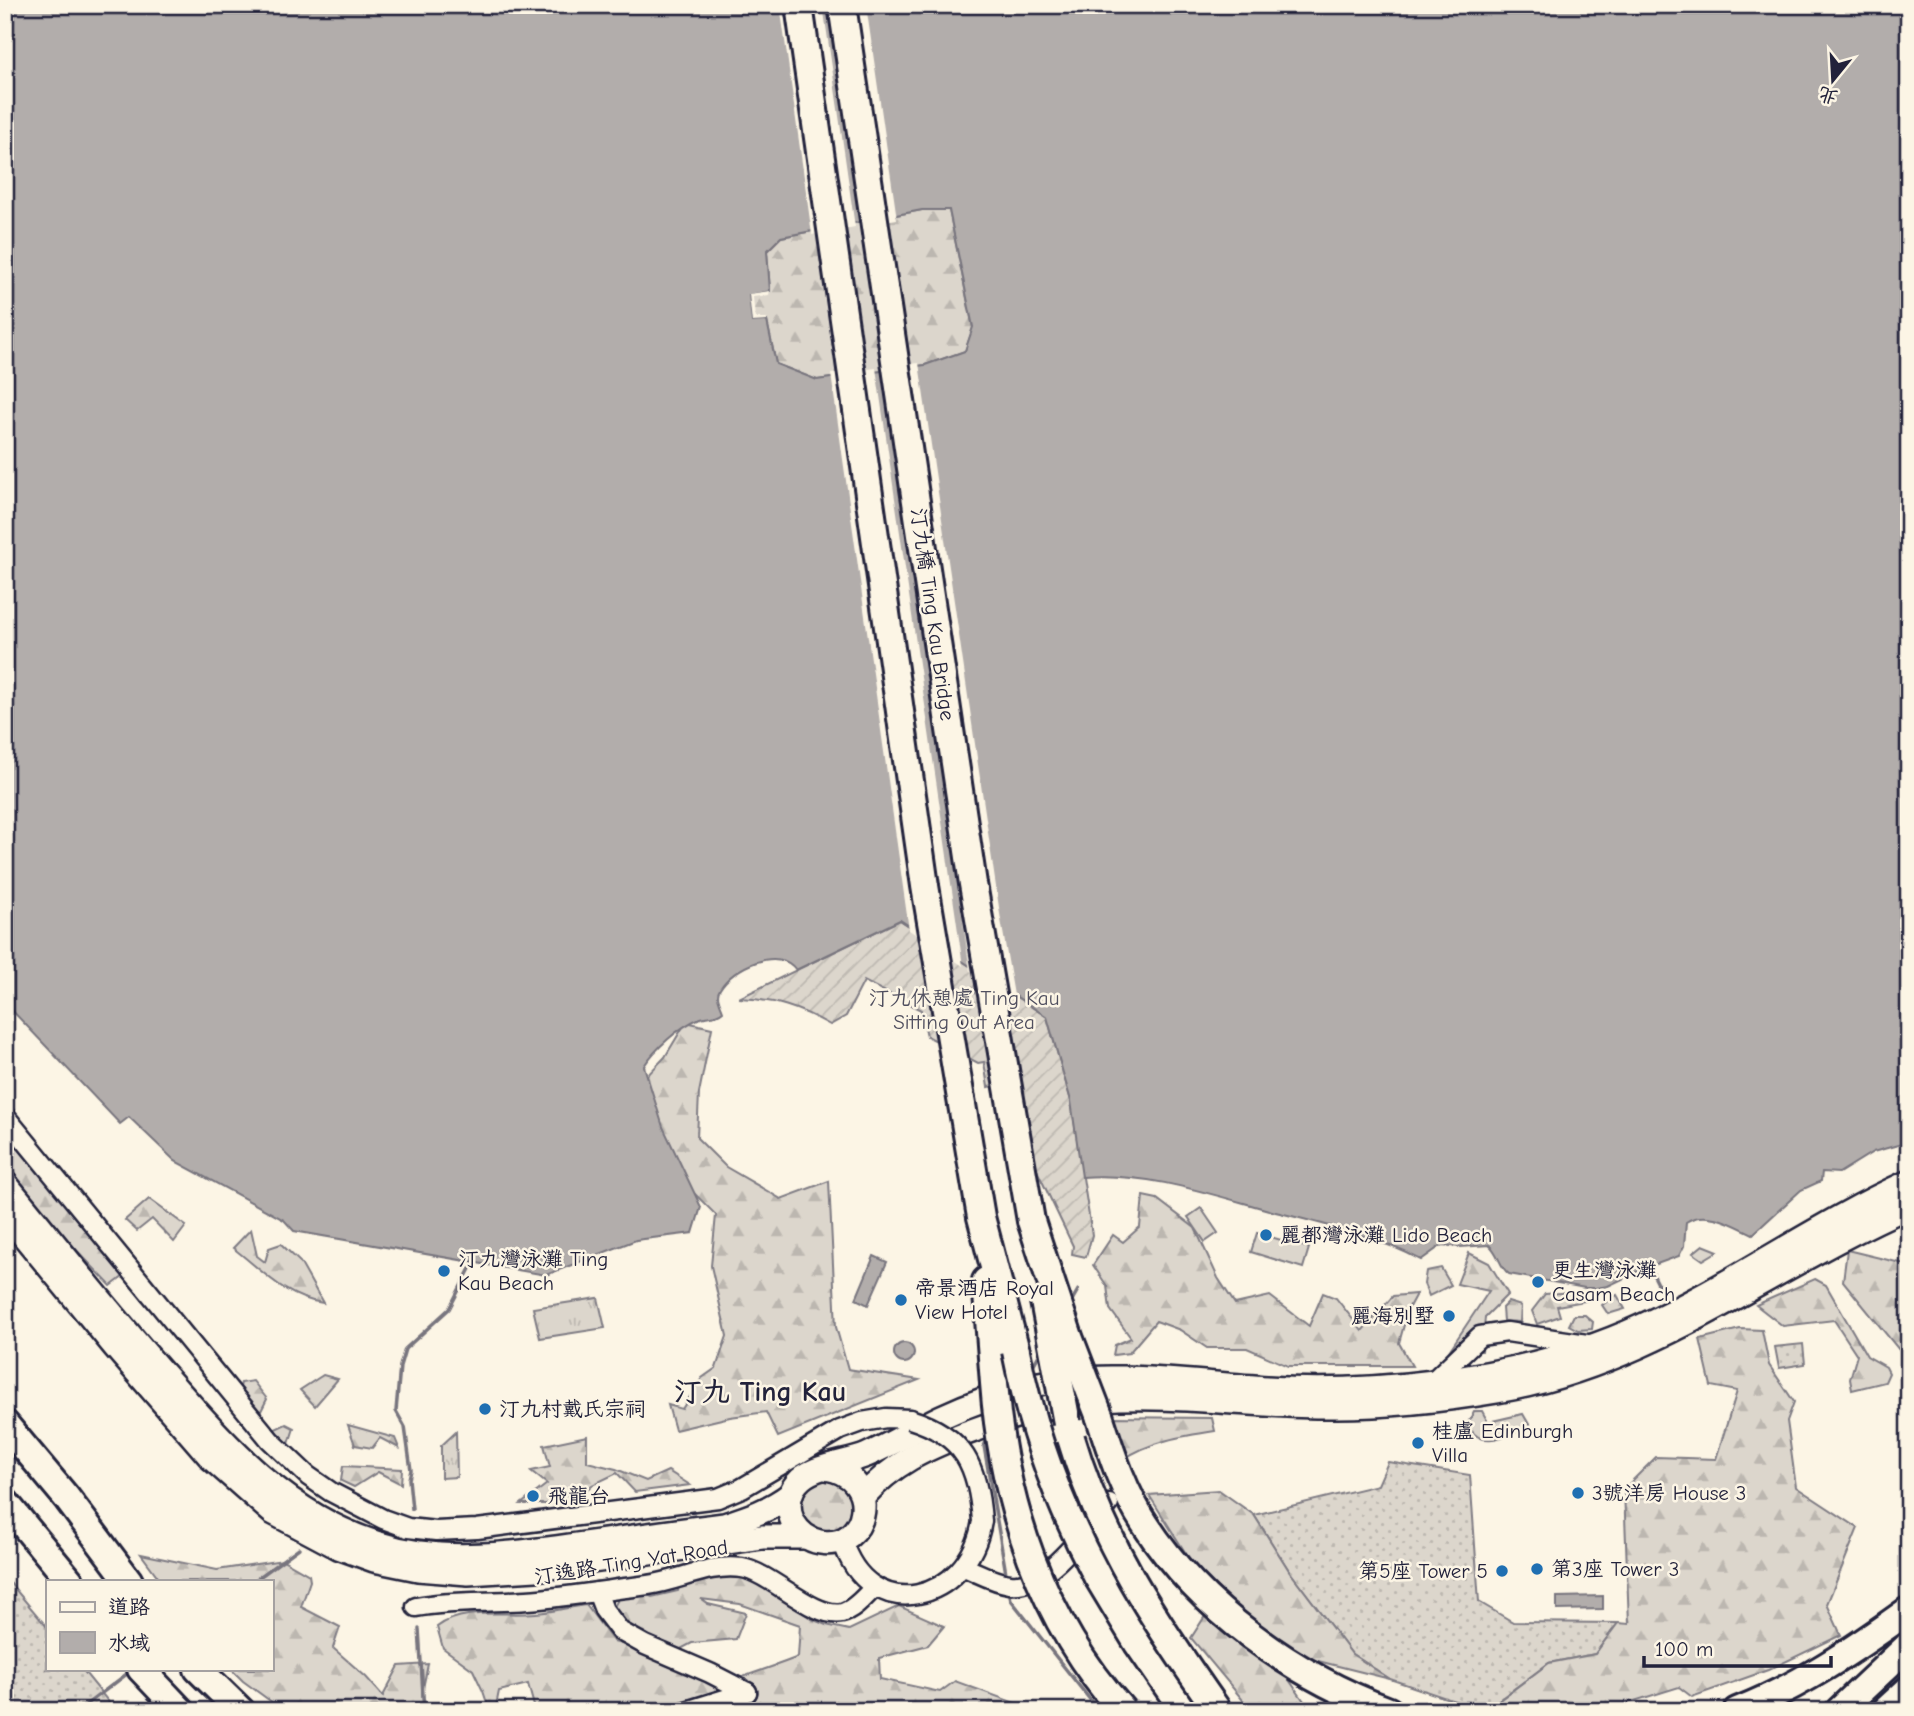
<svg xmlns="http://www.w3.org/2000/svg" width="1914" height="1716" viewBox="0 0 1914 1716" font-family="'Comic Neue','LXGW WenKai TC',sans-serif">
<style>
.grass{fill:url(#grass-dots);stroke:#7f7c84;stroke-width:2}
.forest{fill:url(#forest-firs);stroke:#7f7c84;stroke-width:2}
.park{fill:url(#park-tufts);stroke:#7f7c84;stroke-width:2}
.garden{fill:url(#garden-furrows);stroke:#7f7c84;stroke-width:2}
.pitch{fill:#dcd6cc;stroke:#7f7c84;stroke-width:2}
.water{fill:#b2adab;stroke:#78757e;stroke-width:2;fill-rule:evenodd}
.pier{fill:#fcf5e5}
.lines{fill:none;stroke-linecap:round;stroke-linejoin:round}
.stream{stroke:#78757e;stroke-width:3.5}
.canal{stroke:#b2adab;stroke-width:12}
.minor-casing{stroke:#22223b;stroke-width:23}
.major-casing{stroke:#22223b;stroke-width:28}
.highway-casing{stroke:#22223b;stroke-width:32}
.minor{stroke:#fcf5e5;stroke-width:18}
.major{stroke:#fcf5e5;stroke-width:23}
.highway{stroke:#fcf5e5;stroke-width:26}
.minor-bridge-casing{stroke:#22223b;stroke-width:23;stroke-linecap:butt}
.highway-bridge-casing{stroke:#22223b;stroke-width:32;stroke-linecap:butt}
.minor-bridge{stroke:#fcf5e5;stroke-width:18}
.highway-bridge{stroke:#fcf5e5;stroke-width:26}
.poi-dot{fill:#1f6fb2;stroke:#fcf5e5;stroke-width:2.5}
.labels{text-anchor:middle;stroke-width:5;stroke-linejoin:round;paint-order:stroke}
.street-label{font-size:21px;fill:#22223b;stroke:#fcf5e5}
.park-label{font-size:21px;fill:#504f5f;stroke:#fcf5e5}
.poi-label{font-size:21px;fill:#22223b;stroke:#fcf5e5;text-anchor:start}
.district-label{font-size:28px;font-weight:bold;fill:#22223b;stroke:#fcf5e5}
</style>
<defs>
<pattern id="grass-dots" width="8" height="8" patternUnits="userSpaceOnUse" patternTransform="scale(1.75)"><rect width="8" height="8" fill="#dcd6cc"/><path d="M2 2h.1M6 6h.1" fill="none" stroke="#bcb7b0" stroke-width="1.8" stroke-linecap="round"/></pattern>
<pattern id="forest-firs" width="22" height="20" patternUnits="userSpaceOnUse" patternTransform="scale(1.75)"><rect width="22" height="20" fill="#dcd6cc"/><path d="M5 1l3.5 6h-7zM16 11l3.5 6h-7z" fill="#bcb7b0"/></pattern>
<pattern id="park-tufts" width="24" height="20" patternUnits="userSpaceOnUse" patternTransform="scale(1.75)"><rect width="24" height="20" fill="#dcd6cc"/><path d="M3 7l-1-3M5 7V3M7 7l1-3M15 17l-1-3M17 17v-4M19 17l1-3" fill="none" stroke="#bcb7b0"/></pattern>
<pattern id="garden-furrows" width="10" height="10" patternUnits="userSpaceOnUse" patternTransform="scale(1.75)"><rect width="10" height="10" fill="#dcd6cc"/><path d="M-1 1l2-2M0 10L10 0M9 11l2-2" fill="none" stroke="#bcb7b0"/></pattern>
</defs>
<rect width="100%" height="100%" fill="#fcf5e5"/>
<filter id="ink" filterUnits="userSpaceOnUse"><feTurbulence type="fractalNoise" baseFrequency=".0143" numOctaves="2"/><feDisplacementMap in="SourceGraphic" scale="14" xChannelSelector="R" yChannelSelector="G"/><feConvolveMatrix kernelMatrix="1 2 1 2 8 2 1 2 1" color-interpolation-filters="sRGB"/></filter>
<g filter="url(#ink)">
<!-- grass -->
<g class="grass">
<path d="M 1803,1344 L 1805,1364 L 1779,1368 L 1775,1347 Z"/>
<path d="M 1388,1462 L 1470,1475 L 1479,1602 L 1513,1622 L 1618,1623 L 1595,1654 L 1549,1663 L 1484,1711 L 1390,1679 L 1352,1654 L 1290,1572 L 1254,1515 L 1378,1485 Z"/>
<path d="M 5,1577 L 47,1627 L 47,1669 L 82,1669 L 116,1711 L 5,1711 Z"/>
</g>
<!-- forest -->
<g class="forest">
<path d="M 922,210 L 949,210 L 973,328 L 965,351 L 925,365 L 817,380 L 776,364 L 767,321 L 752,322 L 749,294 L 770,291 L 767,251 L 781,237 Z"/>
<path d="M 686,1022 L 712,1028 L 699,1093 L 697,1138 L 726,1167 L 781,1199 L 829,1181 L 836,1327 L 848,1369 L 919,1380 L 778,1437 L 766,1412 L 730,1417 L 675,1430 L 668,1405 L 682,1409 L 702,1378 L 716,1368 L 727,1336 L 711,1266 L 716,1215 L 669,1168 L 641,1082 L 665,1057 Z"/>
<path d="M 5,1130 L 128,1273 L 111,1286 L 46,1218 L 5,1166 Z"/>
<path d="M 1143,1196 L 1157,1199 L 1195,1228 L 1218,1278 L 1235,1304 L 1270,1296 L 1309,1326 L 1323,1293 L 1336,1298 L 1362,1331 L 1393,1296 L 1416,1294 L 1409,1307 L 1399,1343 L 1412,1366 L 1288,1366 L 1247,1348 L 1207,1348 L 1180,1330 L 1156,1321 L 1129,1353 L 1113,1355 L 1115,1345 L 1131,1338 L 1110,1309 L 1107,1286 L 1093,1265 L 1113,1235 L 1123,1242 L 1140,1227 Z"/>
<path d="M 149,1199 L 186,1226 L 174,1242 L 152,1219 L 137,1231 L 125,1220 Z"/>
<path d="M 251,1229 L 257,1256 L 265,1262 L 269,1248 L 281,1244 L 300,1262 L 323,1303 C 285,1298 262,1270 233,1248 Z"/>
<path d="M 1703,1245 L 1718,1251 L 1703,1260 L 1693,1253 Z"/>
<path d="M 1847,1250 L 1909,1265 L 1909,1374 L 1900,1351 L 1843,1281 Z"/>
<path d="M 1469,1253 L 1489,1263 L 1508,1294 L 1485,1317 L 1482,1351 L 1449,1351 L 1489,1291 L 1457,1284 Z"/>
<path d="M 1441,1268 L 1451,1285 L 1429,1296 L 1424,1284 L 1426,1271 Z"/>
<path d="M 1815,1279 L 1826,1285 L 1867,1356 L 1886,1367 L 1889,1373 L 1885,1382 L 1852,1390 L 1850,1379 L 1857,1355 L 1834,1320 L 1783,1326 L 1756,1305 Z"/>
<path d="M 1575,1292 L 1585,1301 L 1557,1306 L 1560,1316 L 1537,1324 L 1532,1311 L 1545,1294 Z"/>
<path d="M 1617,1295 L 1625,1309 L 1608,1314 L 1602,1305 Z"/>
<path d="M 1508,1302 L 1521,1306 L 1520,1322 L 1503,1321 L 1502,1308 Z"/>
<path d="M 1574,1315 L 1585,1315 L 1593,1322 L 1592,1329 L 1578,1330 L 1569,1325 Z"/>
<path d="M 1740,1329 L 1762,1330 L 1769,1365 L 1794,1402 L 1787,1421 L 1796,1487 L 1858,1528 L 1827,1604 L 1841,1635 L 1768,1670 L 1692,1697 L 1679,1687 L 1602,1711 L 1485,1711 L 1549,1663 L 1595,1654 L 1618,1623 L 1629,1624 L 1624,1489 L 1656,1457 L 1716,1459 L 1737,1391 L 1711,1386 L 1700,1339 Z"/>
<path d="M 323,1375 L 338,1379 L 315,1406 L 300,1390 Z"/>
<path d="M 253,1381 L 267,1399 L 258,1417 L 235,1406 L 241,1383 Z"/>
<path d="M 1474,1411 L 1482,1411 L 1488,1422 L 1523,1414 L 1530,1426 C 1509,1434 1478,1453 1468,1423 Z"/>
<path d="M 1107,1417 L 1212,1418 L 1215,1431 C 1182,1436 1151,1441 1122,1460 Z"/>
<path d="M 286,1424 L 294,1428 L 288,1447 L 271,1431 Z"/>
<path d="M 348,1425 L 395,1438 L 399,1448 L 380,1438 L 372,1448 L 355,1445 Z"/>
<path d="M 587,1436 L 587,1462 L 616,1469 L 646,1481 L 668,1471 L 690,1485 L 635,1492 L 617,1473 L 592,1485 L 575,1500 L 548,1504 L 521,1504 L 547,1484 L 531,1471 L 550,1467 L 544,1445 Z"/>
<path d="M 343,1466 L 402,1469 L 401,1484 L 378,1472 L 354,1487 L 341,1481 Z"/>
<path d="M 825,1478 L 843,1484 L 854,1500 L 847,1527 L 822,1535 L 800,1519 C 798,1494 801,1488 825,1478 Z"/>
<path d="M 1219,1490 L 1254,1515 L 1290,1572 L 1352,1654 L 1390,1679 L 1298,1656 L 1244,1614 L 1192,1563 L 1149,1495 Z"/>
<path d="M 141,1554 L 217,1570 L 283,1560 L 309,1575 L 310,1581 L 301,1607 L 340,1627 L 333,1648 L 366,1677 L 383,1696 L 399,1666 L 428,1664 L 422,1693 L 424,1711 L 284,1711 L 243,1681 L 231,1669 L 271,1669 L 271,1581 L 161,1581 Z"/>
<path d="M 738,1573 L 758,1580 L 812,1619 L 826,1625 L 849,1630 L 899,1606 L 944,1626 L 928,1645 L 879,1658 L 880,1679 L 940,1692 L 955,1681 L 1026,1707 L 1026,1711 L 530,1711 L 534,1706 L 528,1684 L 499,1691 L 495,1711 L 483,1711 L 488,1706 L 483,1691 L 473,1670 L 443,1648 L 437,1627 C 463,1607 505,1616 536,1613 C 552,1612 569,1607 586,1605 L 614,1642 L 630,1646 L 726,1684 C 750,1673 774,1667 798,1657 L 800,1625 L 740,1604 L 701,1599 L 708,1604 L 746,1613 L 736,1639 L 692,1643 L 677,1651 L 634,1633 L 612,1610 L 620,1596 L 644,1593 L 652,1597 L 678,1591 L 680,1579 Z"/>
<path d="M 1207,1613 L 1282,1670 L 1311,1711 L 1252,1711 L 1191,1638 Z"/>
</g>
<!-- park -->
<g class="park">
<path d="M 598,1298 L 605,1328 L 540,1338 L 533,1308 Z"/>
<path d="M 456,1432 L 457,1477 L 441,1478 L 441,1446 Z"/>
</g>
<!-- garden -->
<path class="garden" d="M 900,920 L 1047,1017 L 1071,1101 L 1092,1235 L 1086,1257 L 1072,1254 L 1073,1246 L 1022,1139 L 1002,1085 L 988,1087 L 984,1062 L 978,1063 L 927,1036 L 921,1010 L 864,981 L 846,1016 L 830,1025 C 800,1008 773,999 739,998 Z"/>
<!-- pitch -->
<g class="pitch">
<path d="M 1201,1208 L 1218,1233 L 1205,1242 L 1188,1217 Z"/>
<path d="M 1257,1233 L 1309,1248 L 1303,1268 L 1251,1252 Z"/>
</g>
<!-- water -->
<g class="water">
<path d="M 5,5 L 1909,5 L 1909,1142 L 1873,1152 L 1839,1173 L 1822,1172 L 1821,1181 L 1801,1190 L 1753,1234 C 1734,1225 1706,1208 1686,1222 L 1684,1246 L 1679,1256 L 1643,1269 L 1608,1286 L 1596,1288 L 1585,1288 L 1509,1274 C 1499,1267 1499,1253 1489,1245 L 1460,1247 L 1442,1245 L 1421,1260 C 1376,1236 1322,1224 1272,1211 C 1210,1194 1147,1172 1082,1177 L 1071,1101 L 1047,1017 L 900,920 L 796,970 C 779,945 732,968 720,989 C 715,996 721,1004 723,1011 C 715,1018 708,1015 698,1019 C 679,1027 654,1050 644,1066 L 663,1127 L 701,1207 L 693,1233 L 636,1240 L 546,1275 L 294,1231 L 284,1220 L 175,1161 L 129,1117 L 120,1124 L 5,1003 ZM 922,210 L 949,210 L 973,327 L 965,351 L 925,365 L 817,380 L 776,364 L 767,321 L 752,322 L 749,295 L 770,291 L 767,251 L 781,237 Z"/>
<path d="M 874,1256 L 887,1262 L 868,1305 L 856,1299 Z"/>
<circle cx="904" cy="1353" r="10"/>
<path d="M 1603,1596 L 1603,1609 L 1557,1610 L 1557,1597 Z"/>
</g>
<!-- pier -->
<g class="pier">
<path d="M 780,5 L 823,5 L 855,227 L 812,235 Z"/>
<path d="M 830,5 L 866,5 L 897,219 L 862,225 Z"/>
<path d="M 770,291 L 769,295 L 753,297 L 755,318 L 767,318 L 767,321 L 752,322 L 749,294 Z"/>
<path d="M 919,363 L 1000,914 L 1015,1001 L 970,971 L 883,367 Z"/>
<path d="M 876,368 L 963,966 L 909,930 L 831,374 Z"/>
</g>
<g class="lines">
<!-- stream -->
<g class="stream">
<path d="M 1649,1266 L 1660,1288"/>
<path d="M 1070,1304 L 1078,1290"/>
<path d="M 1032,1367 L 1042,1350"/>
<path d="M 989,1436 L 984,1446 L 1007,1579"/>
<path d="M 412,1509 L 409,1479 L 411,1470 L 405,1427 L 396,1411 L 400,1366 L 405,1349 L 449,1309 L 474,1261"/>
<path d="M 254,1581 L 299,1548"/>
<path d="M 1009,1590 L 1011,1600 L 1099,1711"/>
<path d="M 419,1629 L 424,1711"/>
<path d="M 78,1711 L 132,1670"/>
</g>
<!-- canal -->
<path class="canal" d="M 5,1709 L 7,1711"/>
<!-- minor casing -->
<g class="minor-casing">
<g id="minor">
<path d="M 5,1116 L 270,1440 L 308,1476 L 331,1492 L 383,1519 L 408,1528 L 436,1531 L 477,1529 L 718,1498 L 742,1488 L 840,1430 L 862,1422 L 886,1418 L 910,1419"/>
<path d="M 1432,1382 L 1480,1336 L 1507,1332 L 1594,1345"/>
<path d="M 842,1540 C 869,1628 969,1603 982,1521"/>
<path d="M 964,1567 C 979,1573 994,1582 1010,1584 C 1046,1589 1087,1528 1109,1504"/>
<path d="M 597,1592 L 604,1610 L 620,1631 L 645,1645 L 710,1673 L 747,1692"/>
<path d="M 416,1607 C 451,1600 490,1603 527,1600 C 567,1597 608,1590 648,1585 C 679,1581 709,1563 742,1568 C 771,1573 814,1619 842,1613 C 855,1610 865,1596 875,1587"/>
<path d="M 686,1711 L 747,1692"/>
</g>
</g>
<!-- major casing -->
<g class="major-casing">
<g id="major">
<path d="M 5,1183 C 57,1246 107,1310 161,1371 C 234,1454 303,1536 419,1553 C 472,1560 525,1552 577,1545 C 626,1538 675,1531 724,1525 C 749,1517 770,1510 791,1494"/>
<path d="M 5,1213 L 115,1347 L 212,1459 L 272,1512 L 338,1547 L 374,1560 L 418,1569 L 468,1573 L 536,1569 L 762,1537 L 806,1537"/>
<path d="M 826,1468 C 883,1476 869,1551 820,1542 C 808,1540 799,1532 793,1522 C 787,1510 788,1493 797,1483 C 811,1465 846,1464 867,1455 C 892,1444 916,1429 941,1417 C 971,1403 1006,1391 1039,1384 C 1109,1370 1196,1384 1267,1388 C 1322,1392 1379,1389 1434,1382 C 1505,1373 1575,1357 1640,1327 C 1733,1285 1816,1224 1909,1182"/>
<path d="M 863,1497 C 893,1463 925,1449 966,1433 C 1010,1417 1054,1402 1101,1399 C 1179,1394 1258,1407 1336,1406 C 1390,1406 1444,1400 1497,1391 C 1653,1364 1768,1268 1909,1206"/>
</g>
</g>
<!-- highway casing -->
<g class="highway-casing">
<g id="highway">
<path d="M 799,5 L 925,886 L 981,1217 L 1016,1351"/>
<path d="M 842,5 L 973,884 L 1031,1221"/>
<path d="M 986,1281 L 994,1383"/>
<path d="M 1099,1415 C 1111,1452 1123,1491 1145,1524 C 1200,1609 1294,1676 1389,1711"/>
<path d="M 5,1424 L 66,1497 L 129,1581"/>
<path d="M 5,1502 L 70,1581"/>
<path d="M 1097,1576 L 1138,1644 L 1184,1711"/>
<path d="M 141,1669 L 181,1711"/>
<path d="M 198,1669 L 241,1711"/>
<path d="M 1737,1711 C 1799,1687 1855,1649 1909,1610"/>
<path d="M 1839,1711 L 1909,1645"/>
<path d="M 1885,1711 L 1909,1689"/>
</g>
</g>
<!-- minor -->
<use href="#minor" class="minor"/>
<!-- major -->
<use href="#major" class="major"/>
<!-- highway -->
<use href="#highway" class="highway"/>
<!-- minor-bridge casing -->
<g class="minor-bridge-casing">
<path id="minor-bridge" d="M 910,1419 C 965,1436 978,1467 982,1521"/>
</g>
<!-- highway-bridge casing -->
<g class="highway-bridge-casing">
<g id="highway-bridge">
<path d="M 1031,1221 L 1069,1337 L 1099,1415"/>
<path d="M 1044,1301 L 1067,1423"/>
<path d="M 1016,1351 C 1031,1428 1060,1507 1097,1576"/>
<path d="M 994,1383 C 1003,1503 1041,1620 1123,1711"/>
<path d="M 1071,1438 C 1102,1543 1155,1622 1218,1711"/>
</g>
</g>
<!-- minor-bridge -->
<use href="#minor-bridge" class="minor-bridge"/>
<!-- highway-bridge -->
<use href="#highway-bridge" class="highway-bridge"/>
</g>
</g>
<!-- markers -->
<g class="poi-dot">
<circle cx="1266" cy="1235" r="7"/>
<circle cx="444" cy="1271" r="7"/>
<circle cx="1538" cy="1282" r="7"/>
<circle cx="901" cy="1300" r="7"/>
<circle cx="1449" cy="1316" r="7"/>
<circle cx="485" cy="1409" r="7"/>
<circle cx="1418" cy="1443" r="7"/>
<circle cx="1578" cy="1493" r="7"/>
<circle cx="533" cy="1496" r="7"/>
<circle cx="1537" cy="1569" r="7"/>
<circle cx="1502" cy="1571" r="7"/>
</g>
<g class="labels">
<!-- street labels -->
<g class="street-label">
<text transform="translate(933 614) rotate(82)" y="7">汀九橋 Ting Kau Bridge</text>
<text transform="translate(631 1562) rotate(-9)" y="7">汀逸路 Ting Yat Road</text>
</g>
<!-- park labels -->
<g class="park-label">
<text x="964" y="1005">汀九休憩處 Ting Kau<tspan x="964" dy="24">Sitting Out Area</tspan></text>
</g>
<!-- poi labels -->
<g class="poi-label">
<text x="1280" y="1242">麗都灣泳灘 Lido Beach</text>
<text x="458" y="1266">汀九灣泳灘 Ting<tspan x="458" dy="24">Kau Beach</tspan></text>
<text x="1552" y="1277">更生灣泳灘<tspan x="1552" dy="24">Casam Beach</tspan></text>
<text x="915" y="1295">帝景酒店 Royal<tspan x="915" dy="24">View Hotel</tspan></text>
<text x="1435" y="1323" text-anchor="end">麗海別墅</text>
<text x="499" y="1416">汀九村戴氏宗祠</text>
<text x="1432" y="1438">桂盧 Edinburgh<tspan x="1432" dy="24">Villa</tspan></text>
<text x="1592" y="1500">3號洋房 House 3</text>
<text x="547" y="1503">飛龍台</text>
<text x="1551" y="1576">第3座 Tower 3</text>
<text x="1488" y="1578" text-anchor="end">第5座 Tower 5</text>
</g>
<!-- district labels -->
<g class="district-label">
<text x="760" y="1401">汀九 Ting Kau</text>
</g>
</g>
<!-- margin -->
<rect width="1914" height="1716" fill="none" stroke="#fcf5e5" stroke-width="28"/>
<rect x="14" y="14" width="1886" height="1688" fill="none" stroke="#22223b" stroke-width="2.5" filter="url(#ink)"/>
<!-- legend -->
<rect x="46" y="1580" width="228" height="91" fill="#fcf5e5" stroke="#a5a1a1" stroke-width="2"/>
<rect x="60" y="1602" width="35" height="10" fill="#fcf5e5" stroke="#a5a1a1" stroke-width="2"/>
<text x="108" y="1614" font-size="21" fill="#22223b">道路</text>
<rect x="60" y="1632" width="35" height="21" fill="#b2adab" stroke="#a5a1a1" stroke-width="2"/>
<text x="108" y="1650" font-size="21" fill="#22223b">水域</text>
<!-- north arrow -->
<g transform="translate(1833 80) rotate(198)" stroke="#fcf5e5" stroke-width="5" paint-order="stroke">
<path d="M0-5L12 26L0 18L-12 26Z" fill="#22223b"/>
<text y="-10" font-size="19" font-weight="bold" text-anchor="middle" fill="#22223b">北</text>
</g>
<!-- scale -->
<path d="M1644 1656v10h187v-10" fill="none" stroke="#22223b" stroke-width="3.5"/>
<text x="1655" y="1656" font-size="21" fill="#22223b" stroke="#fcf5e5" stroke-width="5" paint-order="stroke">100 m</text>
</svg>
